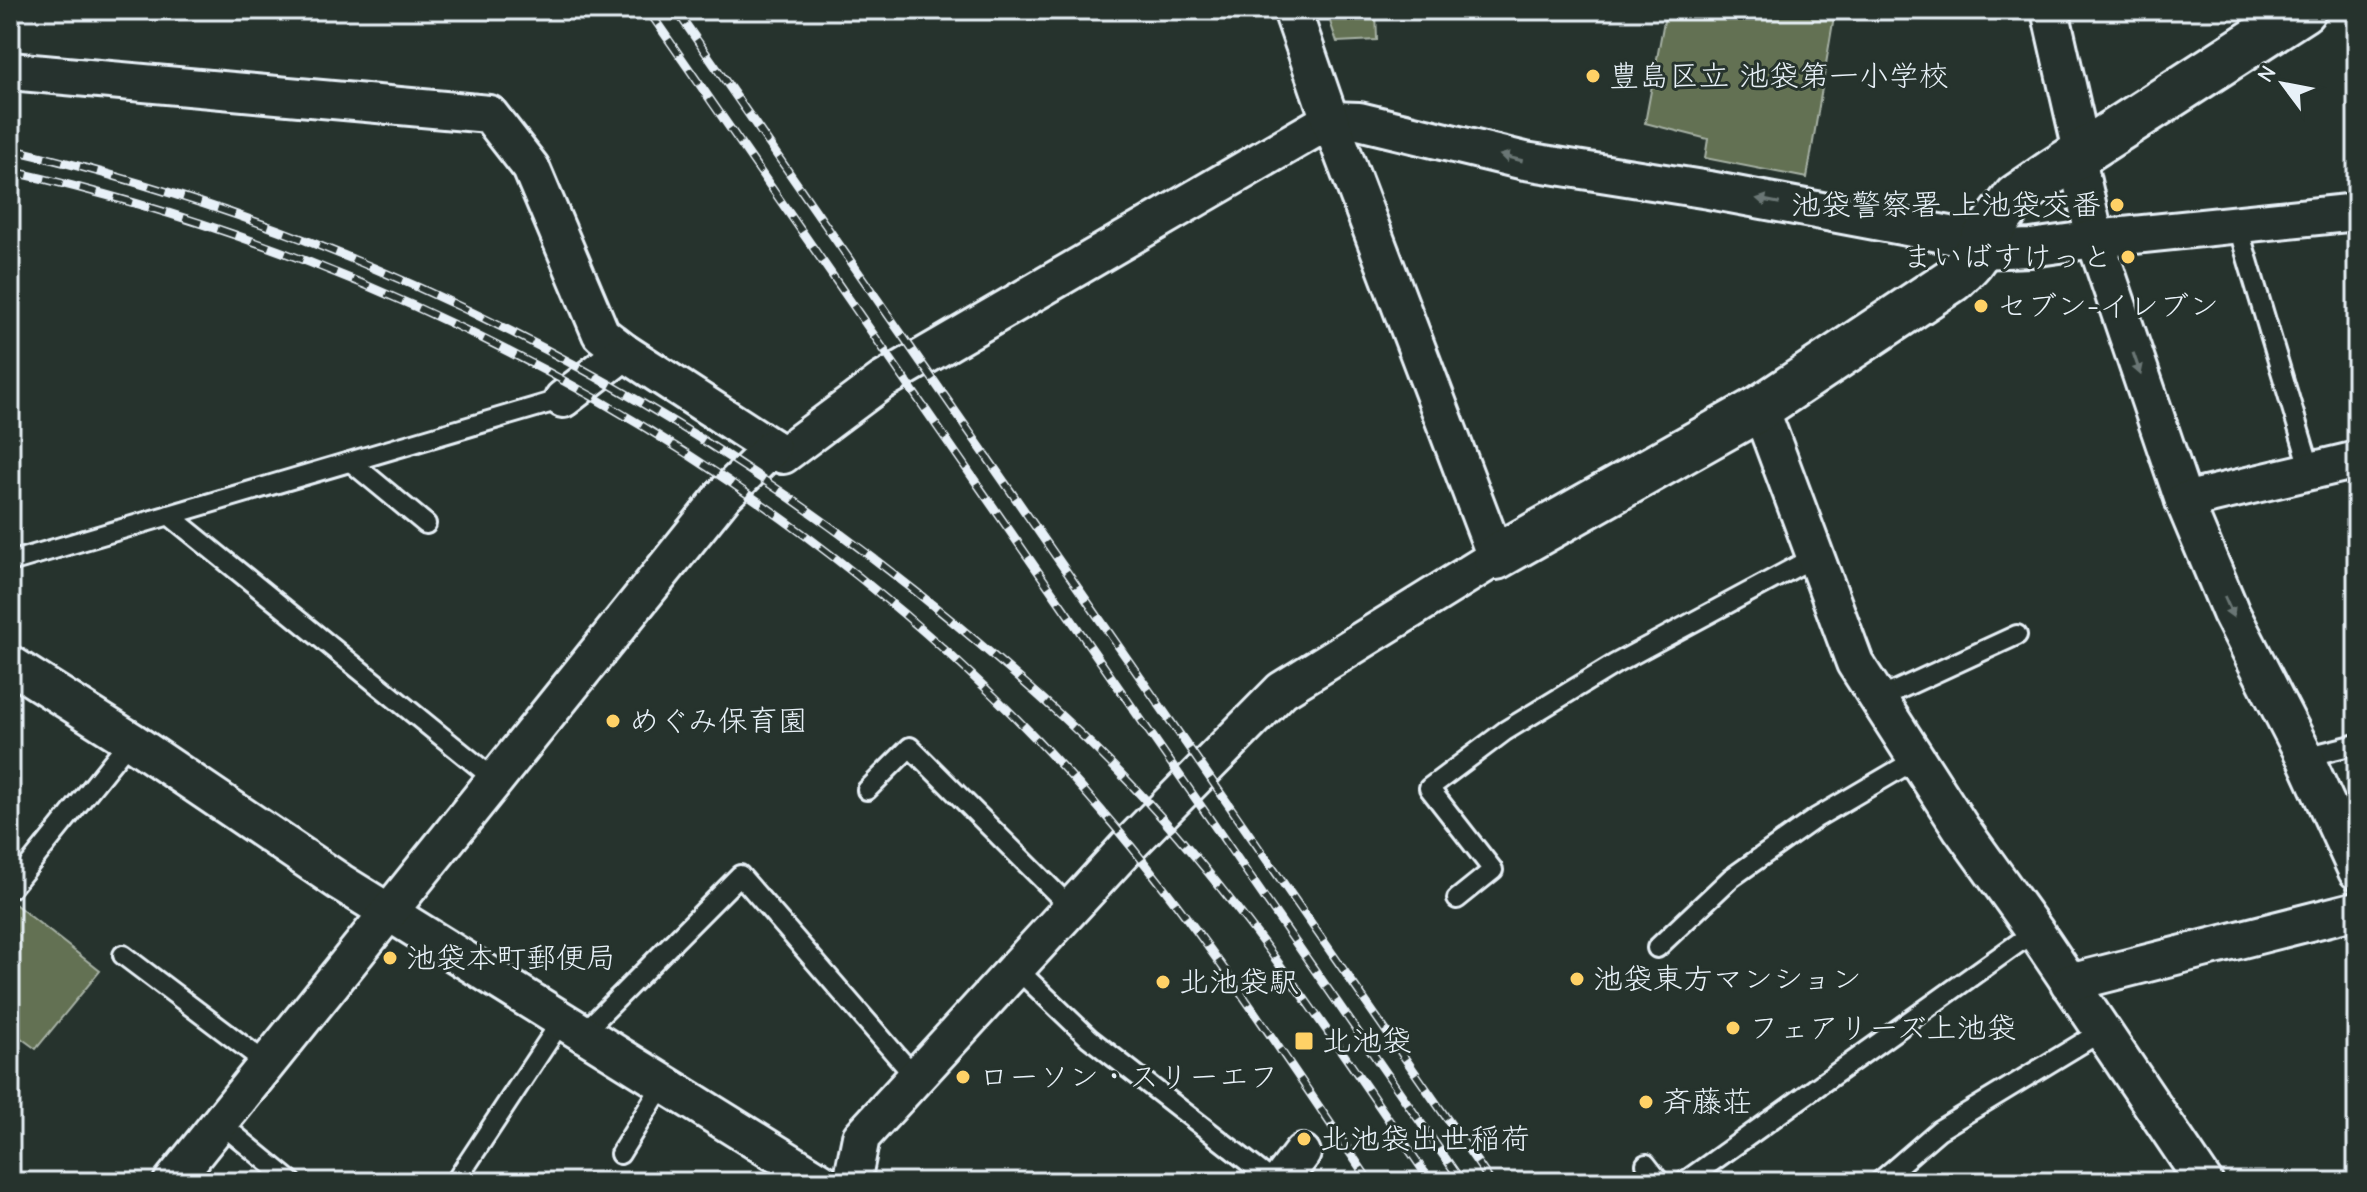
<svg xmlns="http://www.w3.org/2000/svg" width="2367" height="1192" viewBox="0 0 2367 1192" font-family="'Comic Neue','Klee One',sans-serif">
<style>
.green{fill:#647152;stroke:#a6b1a5;stroke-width:2}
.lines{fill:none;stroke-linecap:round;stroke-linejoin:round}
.service-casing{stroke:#e8f1f8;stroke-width:24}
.minor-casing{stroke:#e8f1f8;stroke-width:42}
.tertiary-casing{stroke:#e8f1f8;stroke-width:50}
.service{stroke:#26332d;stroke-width:18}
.minor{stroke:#26332d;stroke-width:36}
.tertiary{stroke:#26332d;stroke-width:44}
.rail-casing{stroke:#e8f1f8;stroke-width:9}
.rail{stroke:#26332d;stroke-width:6;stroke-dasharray:18;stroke-linecap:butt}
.oneway{fill:#6a7674}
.poi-dot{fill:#ffd166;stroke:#26332d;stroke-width:3}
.labels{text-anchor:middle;stroke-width:6;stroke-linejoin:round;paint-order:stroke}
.poi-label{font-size:30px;fill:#e8f1f8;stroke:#26332d;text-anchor:start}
</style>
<rect width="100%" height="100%" fill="#26332d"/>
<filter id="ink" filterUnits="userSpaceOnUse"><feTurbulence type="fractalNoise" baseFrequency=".0125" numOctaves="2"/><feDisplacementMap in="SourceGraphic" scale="16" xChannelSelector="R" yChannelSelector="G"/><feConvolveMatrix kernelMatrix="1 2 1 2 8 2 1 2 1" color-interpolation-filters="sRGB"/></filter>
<g filter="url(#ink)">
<!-- green -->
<g class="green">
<path d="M 1326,10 L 1376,10 L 1377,40 L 1337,42 Z"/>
<path d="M 1666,10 L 1835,10 L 1807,178 L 1705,158 L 1708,139 L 1645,123 Z"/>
<path d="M 11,901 L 100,971 L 36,1049 L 10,1030 Z"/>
</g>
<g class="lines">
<!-- service casing -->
<g class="service-casing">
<g id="service">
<path d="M 2237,224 L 2311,471"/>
<path d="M 351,462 L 426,524"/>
<path d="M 169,515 L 494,779"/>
<path d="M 10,562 L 563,399"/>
<path d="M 1878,699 L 2017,635"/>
<path d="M 2305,757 L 2357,744"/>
<path d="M 867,790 L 910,747 L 1072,909"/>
<path d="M 10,889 L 130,740"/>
<path d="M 1457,899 L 1493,870 L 1429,788 L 1505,731 L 1615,664 L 1816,556"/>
<path d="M 1657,948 L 1731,878 L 1816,818 L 1915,760"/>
<path d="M 123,955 L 266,1063"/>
<path d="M 1017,969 L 1089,1038 L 1274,1182"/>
<path d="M 583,1033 L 740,875 L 916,1078"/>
<path d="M 219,1122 L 292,1182"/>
<path d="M 620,1154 L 663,1084"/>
<path d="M 1646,1164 L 1660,1182"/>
<path d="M 455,1182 L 562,1020"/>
<path d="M 1684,1182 L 2035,931"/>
<path d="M 1879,1182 L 1939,1130 L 2102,1031"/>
</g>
</g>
<!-- minor casing -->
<g class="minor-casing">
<g id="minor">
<path d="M 2050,10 L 2082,151"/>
<path d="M 10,71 L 489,114 L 531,168 L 601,334 L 624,352 L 783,455 L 882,381 L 1330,120 L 1359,121 L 1525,161 L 1709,190 L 1982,241"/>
<path d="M 2076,155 L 2095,239 L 2184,501 L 2231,613 L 2305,757 L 2357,871"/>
<path d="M 1979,250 L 2031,248 L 2095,239 L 2357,212"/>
<path d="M 563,399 L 624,352"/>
<path d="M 1760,408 L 1855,663 L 1961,828 L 2035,931 L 2204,1182"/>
<path d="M 2184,501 L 2357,460"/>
<path d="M 10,664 L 130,740 L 340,882 L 822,1182"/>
<path d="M 2069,983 L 2357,910"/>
<path d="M 172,1182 L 723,496 L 772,448"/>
<path d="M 852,1182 L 861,1137 L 1130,844 L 1282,690 L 1496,557 L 1330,120 L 1292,10"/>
<path d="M 1280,1182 L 1302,1153"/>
</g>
</g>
<!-- tertiary casing -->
<g class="tertiary-casing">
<path id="tertiary" d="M 1496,557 L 1760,408 L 1952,280 C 1965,268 1977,258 1982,241 L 2016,197 L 2052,172 L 2303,10"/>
</g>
<!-- service -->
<use href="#service" class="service"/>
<!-- minor -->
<use href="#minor" class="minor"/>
<!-- tertiary -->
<use href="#tertiary" class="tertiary"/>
<!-- rail casing -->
<g class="rail-casing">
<g id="rail">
<path d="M 648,10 L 1462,1182"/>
<path d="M 676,10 L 1491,1182"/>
<path d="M 10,149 C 360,231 682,396 957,625 C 1029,685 1100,748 1162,818 C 1262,931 1346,1057 1431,1182"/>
<path d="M 10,171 C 413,261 813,482 1086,793 C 1192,913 1280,1050 1370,1182"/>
</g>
</g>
<!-- rail -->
<use href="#rail" class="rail"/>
</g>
<!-- one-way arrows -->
<defs><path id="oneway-solid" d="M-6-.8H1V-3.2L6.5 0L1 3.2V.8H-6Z" transform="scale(2)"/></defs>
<g class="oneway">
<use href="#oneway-solid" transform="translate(1511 158) rotate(-166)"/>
<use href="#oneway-solid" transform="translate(1768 201) rotate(-169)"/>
<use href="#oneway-solid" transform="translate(2137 364) rotate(71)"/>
<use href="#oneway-solid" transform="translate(2229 607) rotate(66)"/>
</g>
</g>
<!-- markers -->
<g class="poi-dot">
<circle cx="1593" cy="76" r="8"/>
<circle cx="2117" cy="205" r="8"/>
<circle cx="2128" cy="257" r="8"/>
<circle cx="1981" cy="306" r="8"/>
<circle cx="613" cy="721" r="8"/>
<circle cx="390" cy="958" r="8"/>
<circle cx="1577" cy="979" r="8"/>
<circle cx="1163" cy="982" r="8"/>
<circle cx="1733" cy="1028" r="8"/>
<rect x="1294" y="1031" width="20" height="20" rx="4"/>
<circle cx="963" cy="1077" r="8"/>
<circle cx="1646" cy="1102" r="8"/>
<circle cx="1304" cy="1139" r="8"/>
</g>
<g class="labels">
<!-- poi labels -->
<g class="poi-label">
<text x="1609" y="86">豊島区立 池袋第一小学校</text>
<text x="2101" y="215" text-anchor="end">池袋警察署 上池袋交番</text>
<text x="2112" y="267" text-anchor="end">まいばすけっと</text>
<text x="1997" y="316">セブン-イレブン</text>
<text x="629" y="731">めぐみ保育園</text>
<text x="406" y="968">池袋本町郵便局</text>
<text x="1593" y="989">池袋東方マンション</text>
<text x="1179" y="992">北池袋駅</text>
<text x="1749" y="1038">フェアリーズ上池袋</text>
<text x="1322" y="1051">北池袋</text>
<text x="979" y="1087">ローソン・スリーエフ</text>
<text x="1662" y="1112">斉藤荘</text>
<text x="1320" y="1149">北池袋出世稲荷</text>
</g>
</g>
<!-- margin -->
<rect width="2367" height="1192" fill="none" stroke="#26332d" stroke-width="40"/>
<rect x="20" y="20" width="2327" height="1152" fill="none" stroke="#e8f1f8" stroke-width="3" filter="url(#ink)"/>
<!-- north arrow -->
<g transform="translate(2283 84) rotate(302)" stroke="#26332d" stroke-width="6" paint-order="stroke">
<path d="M0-6L14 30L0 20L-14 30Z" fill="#e8f1f8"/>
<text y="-12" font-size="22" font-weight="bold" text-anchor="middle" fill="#e8f1f8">N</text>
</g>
</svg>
